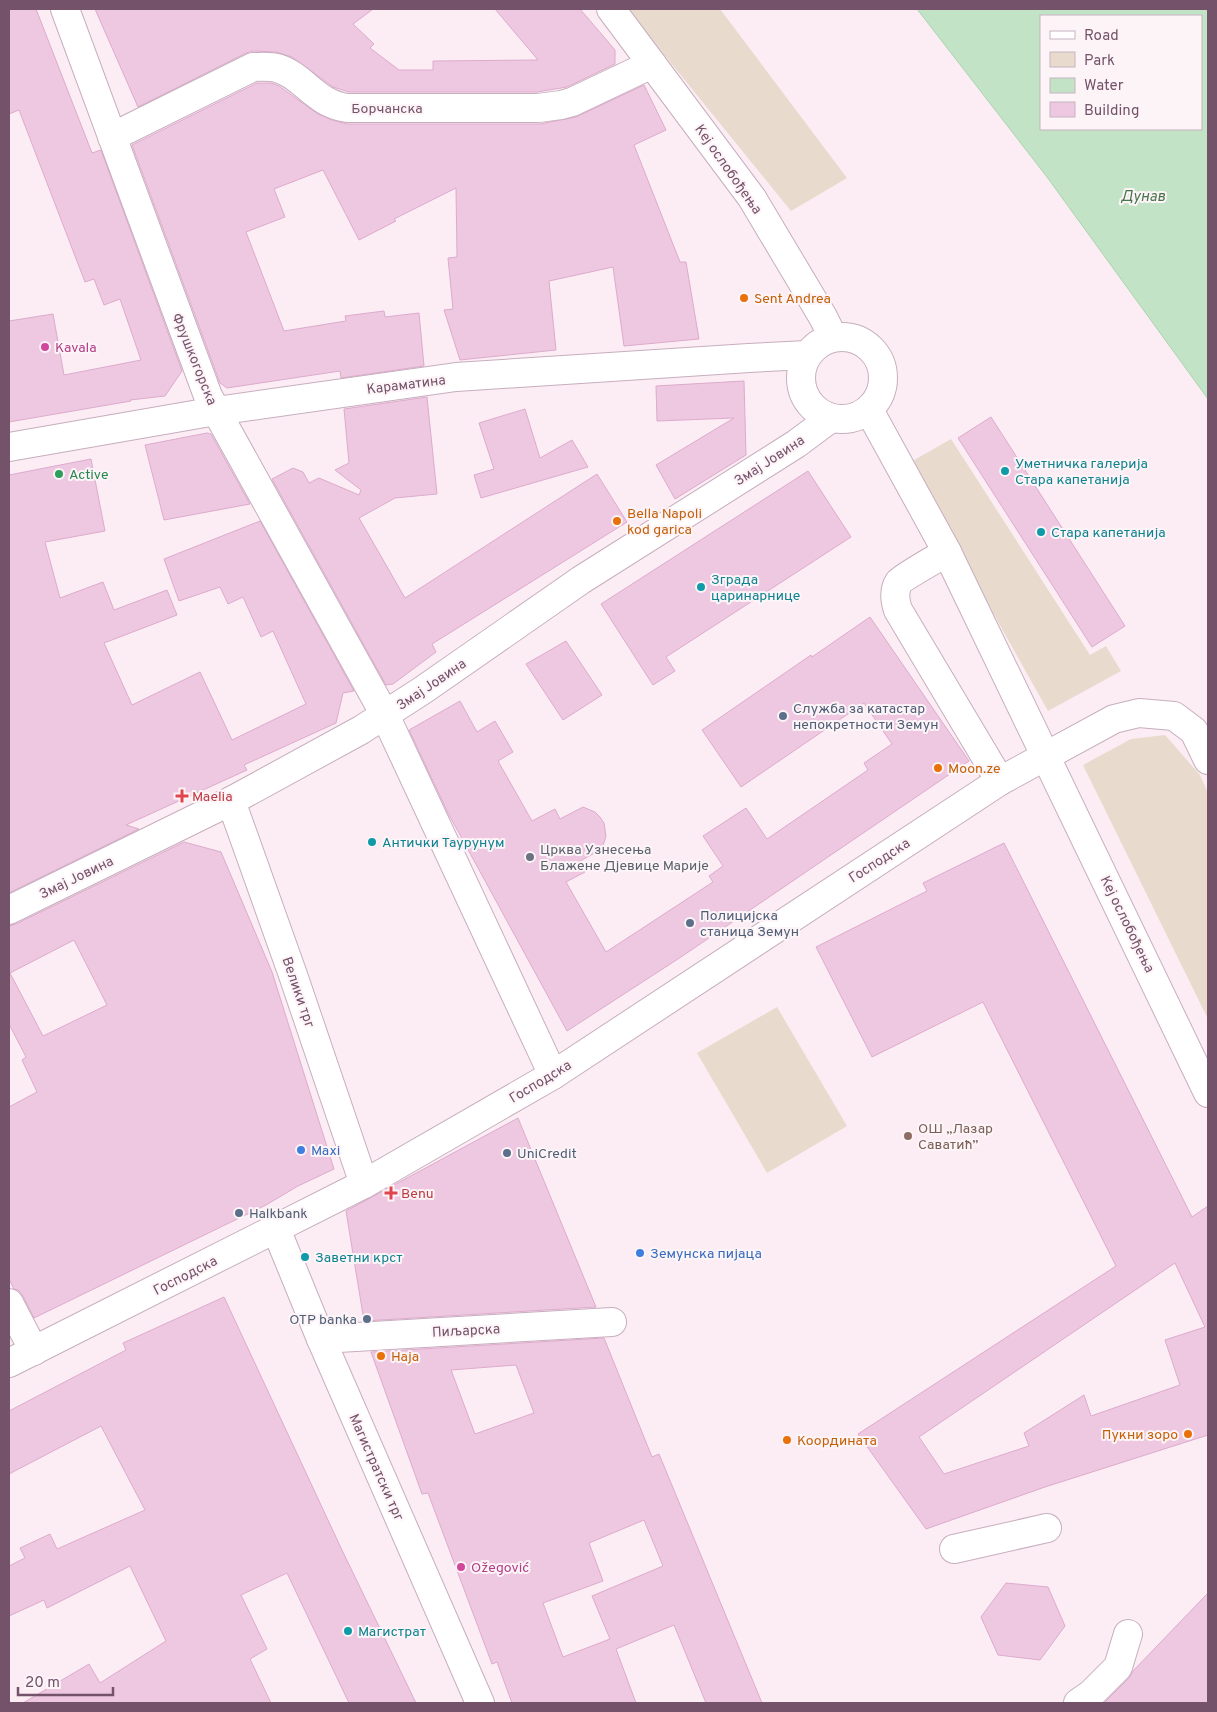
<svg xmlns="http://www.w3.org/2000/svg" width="1217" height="1712" viewBox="0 0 1217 1712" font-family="Overpass,sans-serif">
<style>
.green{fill:#e8dbcd}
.water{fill:#c3e3c6;stroke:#abd3af;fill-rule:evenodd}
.building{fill:#edc8e0;stroke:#deaacd;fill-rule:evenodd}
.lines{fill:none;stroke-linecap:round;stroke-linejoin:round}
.minor-casing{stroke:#c7aebe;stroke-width:30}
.minor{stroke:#fff;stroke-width:28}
.food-dot{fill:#e8710a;stroke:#fdf4f8;stroke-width:2}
.hotel-dot{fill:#d1479c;stroke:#fdf4f8;stroke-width:2}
.culture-dot{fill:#0f9aa8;stroke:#fdf4f8;stroke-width:2}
.leisure-dot{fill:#2e9e5b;stroke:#fdf4f8;stroke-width:2}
.service-dot{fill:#5c6f8a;stroke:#fdf4f8;stroke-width:2}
.health-dot{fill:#e0444e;stroke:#fdf4f8;stroke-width:2}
.worship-dot{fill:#6b7280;stroke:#fdf4f8;stroke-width:2}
.education-dot{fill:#8d6e63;stroke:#fdf4f8;stroke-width:2}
.shop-dot{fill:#3f7fe0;stroke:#fdf4f8;stroke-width:2}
.labels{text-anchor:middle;stroke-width:4;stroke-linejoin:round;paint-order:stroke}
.street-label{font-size:14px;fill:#74526a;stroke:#fdf4f8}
.food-label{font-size:14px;fill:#c56008;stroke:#fdf4f8;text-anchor:start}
.hotel-label{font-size:14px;fill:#b23c85;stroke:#fdf4f8;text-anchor:start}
.culture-label{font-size:14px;fill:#0d838f;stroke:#fdf4f8;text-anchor:start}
.leisure-label{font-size:14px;fill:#27864d;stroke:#fdf4f8;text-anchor:start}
.service-label{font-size:14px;fill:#4e5e75;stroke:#fdf4f8;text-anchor:start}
.health-label{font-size:14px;fill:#be3a42;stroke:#fdf4f8;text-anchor:start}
.worship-label{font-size:14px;fill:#5b616d;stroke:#fdf4f8;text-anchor:start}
.education-label{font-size:14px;fill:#785e54;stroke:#fdf4f8;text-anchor:start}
.shop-label{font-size:14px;fill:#366cbe;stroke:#fdf4f8;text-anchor:start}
.water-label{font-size:15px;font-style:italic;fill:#47764c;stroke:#fdf4f8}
</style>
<rect width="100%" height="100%" fill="#fbedf3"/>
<!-- green -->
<g class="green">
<path d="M 627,9 L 720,9 L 847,178 L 791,211 Z"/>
<path d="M 951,439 L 1090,655 L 1106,646 L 1121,671 L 1048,711 L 909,463 Z"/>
<path d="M 1165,735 L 1200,775 L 1208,793 L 1208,1019 L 1083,765 L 1131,739 Z"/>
<path d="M 777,1007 L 847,1126 L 767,1173 L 697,1053 Z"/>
</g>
<!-- water -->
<path class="water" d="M 917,9 L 1208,9 L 1208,399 L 1047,177 ZM 1041,16 L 1201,16 L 1201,129 L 1041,129 Z"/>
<!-- building -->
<g class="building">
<path d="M 9,9 L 36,9 L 92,153 L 101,150 L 182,371 L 165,396 L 130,400 L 131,401 L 9,422 L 9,321 L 53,314 L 64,375 L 141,360 L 120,299 L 104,305 L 94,279 L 85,282 L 19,110 L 9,114 Z"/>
<path d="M 95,9 L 373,9 L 353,24 L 374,44 L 370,48 L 399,70 L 433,70 L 433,61 L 538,60 L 495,9 L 580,9 L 615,50 L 615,64 L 567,87 L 537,92 L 349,92 L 333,87 L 292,57 L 276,52 L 253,51 L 246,53 L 138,107 Z"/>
<path d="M 257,83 L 271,83 L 279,86 L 318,114 L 332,120 L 347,124 L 540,124 L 576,117 L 644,85 L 666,130 L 634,145 L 680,262 L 686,262 L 699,339 L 624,346 L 613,267 L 549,281 L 556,350 L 460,360 L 444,310 L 453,309 L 448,258 L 457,257 L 456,188 L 394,219 L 396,221 L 359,240 L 323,170 L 274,189 L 285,217 L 246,232 L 284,331 L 346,321 L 345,316 L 384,311 L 385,317 L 419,313 L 424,366 L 341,378 L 340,371 L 227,388 L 220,383 L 132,145 Z"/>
<path d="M 744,381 L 746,455 L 675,499 L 656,465 L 734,418 L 657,421 L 656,386 Z"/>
<path d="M 427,397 L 437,494 L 395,498 L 359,518 L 405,598 L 597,474 L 627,522 L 432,644 L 436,652 L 393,684 L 386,685 L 272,479 L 293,468 L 303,472 L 309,483 L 319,478 L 359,495 L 361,490 L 335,470 L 349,463 L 344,409 Z"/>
<path d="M 525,409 L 540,458 L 572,440 L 588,467 L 481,498 L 474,475 L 494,469 L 479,423 Z"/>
<path d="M 991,417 L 1125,626 L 1092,647 L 958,438 Z"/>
<path d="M 207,433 L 211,434 L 250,504 L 164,520 L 145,445 Z"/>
<path d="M 91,459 L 105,531 L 45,542 L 60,598 L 103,582 L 114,610 L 167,590 L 177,615 L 104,643 L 132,705 L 200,672 L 232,740 L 306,704 L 273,631 L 261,637 L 243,597 L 228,604 L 220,587 L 179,601 L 164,559 L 260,521 L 354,691 L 343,693 L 336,723 L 244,765 L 247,770 L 126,825 L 139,829 L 9,893 L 9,475 Z"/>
<path d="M 808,471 L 851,537 L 666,657 L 675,671 L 653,685 L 601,604 Z"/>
<path d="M 870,617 L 969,761 L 681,957 L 567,1031 L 448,813 L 409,730 L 460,701 L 477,732 L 495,721 L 513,752 L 498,761 L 532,821 L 555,809 L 560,819 L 583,807 L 595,812 L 600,817 L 604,823 L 606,836 L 602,849 L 580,861 L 585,872 L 566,882 L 606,952 L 713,882 L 709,876 L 723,866 L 703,836 L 746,808 L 767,839 L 868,770 L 864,763 L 892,744 L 864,703 L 741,787 L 702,730 L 811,655 L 812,657 Z"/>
<path d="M 566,641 L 602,695 L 563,720 L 526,664 Z"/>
<path d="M 184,842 L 221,852 L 272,972 L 334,1169 L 298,1186 L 266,1205 L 34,1318 L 23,1296 L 18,1290 L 14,1289 L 9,1279 L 9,1107 L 37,1092 L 22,1060 L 26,1057 L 9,1024 L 9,926 L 16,924 ZM 74,940 L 107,1005 L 43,1036 L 10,973 Z"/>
<path d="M 1004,843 L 1192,1217 L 1208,1206 L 1208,1435 L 1045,1487 L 926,1529 L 858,1434 L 1116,1266 L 983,1002 L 872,1057 L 816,947 L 927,891 L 923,883 ZM 1175,1263 L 1205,1327 L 1165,1340 L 1180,1385 L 1091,1416 L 1084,1395 L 1024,1433 L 1029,1446 L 944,1474 L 919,1437 Z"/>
<path d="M 518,1118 L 596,1307 L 364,1321 L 346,1211 Z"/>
<path d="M 224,1297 L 341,1548 L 416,1703 L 349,1703 L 287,1573 L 241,1595 L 267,1649 L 250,1659 L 271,1703 L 23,1703 L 89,1664 L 100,1683 L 166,1641 L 130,1566 L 47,1608 L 44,1600 L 9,1616 L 9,1566 L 25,1558 L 20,1548 L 50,1534 L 57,1549 L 145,1510 L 101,1426 L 9,1474 L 9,1411 L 126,1350 L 123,1343 Z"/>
<path d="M 604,1338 L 652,1457 L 659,1454 L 762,1703 L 706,1703 L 674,1625 L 616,1649 L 636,1703 L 512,1703 L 497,1662 L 492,1664 L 428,1493 L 422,1494 L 371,1352 ZM 516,1365 L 534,1413 L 475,1434 L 451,1370 ZM 644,1520 L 663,1566 L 592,1596 L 610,1639 L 563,1657 L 543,1603 L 603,1581 L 589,1543 Z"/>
<path d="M 1006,1583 L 1048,1587 L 1065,1626 L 1040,1660 L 998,1655 L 981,1617 Z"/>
<path d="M 1208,1593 L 1208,1703 L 1104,1703 L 1129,1678 L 1133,1671 Z"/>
</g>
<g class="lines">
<!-- minor casing -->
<g class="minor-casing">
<g id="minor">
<path d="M 65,9 L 208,396 L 385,715 L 553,1075"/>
<path d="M 611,9 L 752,198 L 823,317 L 833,337"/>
<path d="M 112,137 L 253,67 C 261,67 269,66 277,68 C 304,76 314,103 347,108 L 538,108 L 561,105 L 572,102 L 652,64"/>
<circle cx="842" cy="378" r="41"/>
<path d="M 869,410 L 947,552 L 1208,1093"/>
<path d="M 9,447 L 216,411 L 456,377 L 749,358 L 807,355"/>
<path d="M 947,552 C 939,557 903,577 899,582 C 893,591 895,601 898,610 L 1000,781"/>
<path d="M 231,801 L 293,975 L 364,1184"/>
<path d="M 9,910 L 231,801 L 361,730 L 423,690 L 581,580 L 796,444 L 831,418"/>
<path d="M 276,1229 L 321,1339 L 480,1703"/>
<path d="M 9,1303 L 34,1351"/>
<path d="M 321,1339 L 612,1322"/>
<path d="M 9,1363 L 364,1184 L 553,1075 L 1000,781 L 1114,719 L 1139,713 L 1174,716 L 1194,731 L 1208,760"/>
<path d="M 954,1549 L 1047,1528"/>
<path d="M 1078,1703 L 1091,1694 L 1118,1667 L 1128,1634"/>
</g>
</g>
<!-- minor -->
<use href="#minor" class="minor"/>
</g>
<!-- markers -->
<g class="food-dot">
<circle cx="744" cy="298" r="5"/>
<circle cx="617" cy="521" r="5"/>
<circle cx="938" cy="768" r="5"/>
<circle cx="381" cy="1356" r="5"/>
<circle cx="1188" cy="1434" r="5"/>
<circle cx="787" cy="1440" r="5"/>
</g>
<g class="hotel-dot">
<circle cx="45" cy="347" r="5"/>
<circle cx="461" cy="1567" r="5"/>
</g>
<g class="culture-dot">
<circle cx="1005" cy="471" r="5"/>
<circle cx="1041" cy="532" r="5"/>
<circle cx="701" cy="587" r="5"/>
<circle cx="372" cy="842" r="5"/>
<circle cx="305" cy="1257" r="5"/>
<circle cx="348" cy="1631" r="5"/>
</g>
<circle class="leisure-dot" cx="59" cy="474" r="5"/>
<g class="service-dot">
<circle cx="783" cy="716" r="5"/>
<circle cx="690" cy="923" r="5"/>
<circle cx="507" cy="1153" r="5"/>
<circle cx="239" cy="1213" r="5"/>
<circle cx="367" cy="1319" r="5"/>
</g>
<g class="health-dot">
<path d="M179.5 788.5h5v5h5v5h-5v5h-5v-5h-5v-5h5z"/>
<path d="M388.5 1185.5h5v5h5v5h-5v5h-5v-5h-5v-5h5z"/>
</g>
<circle class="worship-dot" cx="530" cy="857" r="5"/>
<circle class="education-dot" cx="908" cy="1136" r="5"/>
<g class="shop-dot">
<circle cx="301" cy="1150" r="5"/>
<circle cx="640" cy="1253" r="5"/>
</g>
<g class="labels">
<!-- street labels -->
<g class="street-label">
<text x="387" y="113">Борчанска</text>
<text transform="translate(729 169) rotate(55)" y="5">Кеј ослобођења</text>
<text transform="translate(195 359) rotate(68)" y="5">Фрушкогорска</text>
<text transform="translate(406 384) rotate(-7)" y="5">Караматина</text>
<text transform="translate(769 460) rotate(-33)" y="5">Змај Јовина</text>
<text transform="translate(431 684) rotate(-34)" y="5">Змај Јовина</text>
<text transform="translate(879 860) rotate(-33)" y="5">Господска</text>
<text transform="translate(76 877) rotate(-26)" y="5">Змај Јовина</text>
<text transform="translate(1128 924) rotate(64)" y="5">Кеј ослобођења</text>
<text transform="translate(299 992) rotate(71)" y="5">Велики трг</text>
<text transform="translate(540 1081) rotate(-31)" y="5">Господска</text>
<text transform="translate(185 1275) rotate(-27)" y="5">Господска</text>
<text transform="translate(466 1330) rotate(-3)" y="5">Пиљарска</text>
<text transform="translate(377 1467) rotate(66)" y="5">Магистратски трг</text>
</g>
<!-- food labels -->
<g class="food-label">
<text x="754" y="303">Sent Andrea</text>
<text x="627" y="518">Bella Napoli<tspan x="627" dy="16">kod garica</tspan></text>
<text x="948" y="773">Moon.ze</text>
<text x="391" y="1361">Наја</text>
<text x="1178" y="1439" text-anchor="end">Пукни зоро</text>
<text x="797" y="1445">Координата</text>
</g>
<!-- hotel labels -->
<g class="hotel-label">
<text x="55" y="352">Kavala</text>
<text x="471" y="1572">Ožegović</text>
</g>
<!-- culture labels -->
<g class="culture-label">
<text x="1015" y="468">Уметничка галерија<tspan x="1015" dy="16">Стара капетанија</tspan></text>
<text x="1051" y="537">Стара капетанија</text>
<text x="711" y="584">Зграда<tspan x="711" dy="16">царинарнице</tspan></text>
<text x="382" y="847">Антички Таурунум</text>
<text x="315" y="1262">Заветни крст</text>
<text x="358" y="1636">Магистрат</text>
</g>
<!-- leisure labels -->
<g class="leisure-label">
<text x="69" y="479">Active</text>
</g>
<!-- service labels -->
<g class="service-label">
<text x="793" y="713">Служба за катастар<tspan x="793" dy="16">непокретности Земун</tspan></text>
<text x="700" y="920">Полицијска<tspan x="700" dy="16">станица Земун</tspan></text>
<text x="517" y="1158">UniCredit</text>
<text x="249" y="1218">Halkbank</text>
<text x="357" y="1324" text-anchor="end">OTP banka</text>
</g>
<!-- health labels -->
<g class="health-label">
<text x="192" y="801">Maelia</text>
<text x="401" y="1198">Benu</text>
</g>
<!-- worship labels -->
<g class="worship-label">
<text x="540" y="854">Црква Узнесења<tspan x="540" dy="16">Блажене Дјевице Марије</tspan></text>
</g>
<!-- education labels -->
<g class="education-label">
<text x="918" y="1133">ОШ „Лазар<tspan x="918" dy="16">Саватић”</tspan></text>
</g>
<!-- shop labels -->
<g class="shop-label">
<text x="311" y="1155">Maxi</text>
<text x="650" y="1258">Земунска пијаца</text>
</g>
<!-- water labels -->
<g class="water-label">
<text x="1143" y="201">Дунав</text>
</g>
</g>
<!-- border -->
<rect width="1217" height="1712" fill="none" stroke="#74526a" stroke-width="20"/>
<!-- legend -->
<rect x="1040" y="15" width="162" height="115" fill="#fdf4f8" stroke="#c6b3bf"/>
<rect x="1050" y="31" width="25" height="8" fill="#ffffff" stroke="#c6b3bf"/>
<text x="1084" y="40" font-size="15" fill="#74526a">Road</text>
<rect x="1050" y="52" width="25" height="15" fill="#e8dbcd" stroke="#c6b3bf"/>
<text x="1084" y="65" font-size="15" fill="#74526a">Park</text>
<rect x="1050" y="78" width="25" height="15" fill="#c3e3c6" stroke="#c6b3bf"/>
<text x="1084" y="90" font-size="15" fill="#74526a">Water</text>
<rect x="1050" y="102" width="25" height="15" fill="#edc8e0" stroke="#c6b3bf"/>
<text x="1084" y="115" font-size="15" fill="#74526a">Building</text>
<!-- scale -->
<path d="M18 1687v8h95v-8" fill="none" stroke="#74526a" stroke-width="2.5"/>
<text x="25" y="1687" font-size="15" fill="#74526a" stroke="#fdf4f8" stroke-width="4" paint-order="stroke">20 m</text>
</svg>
